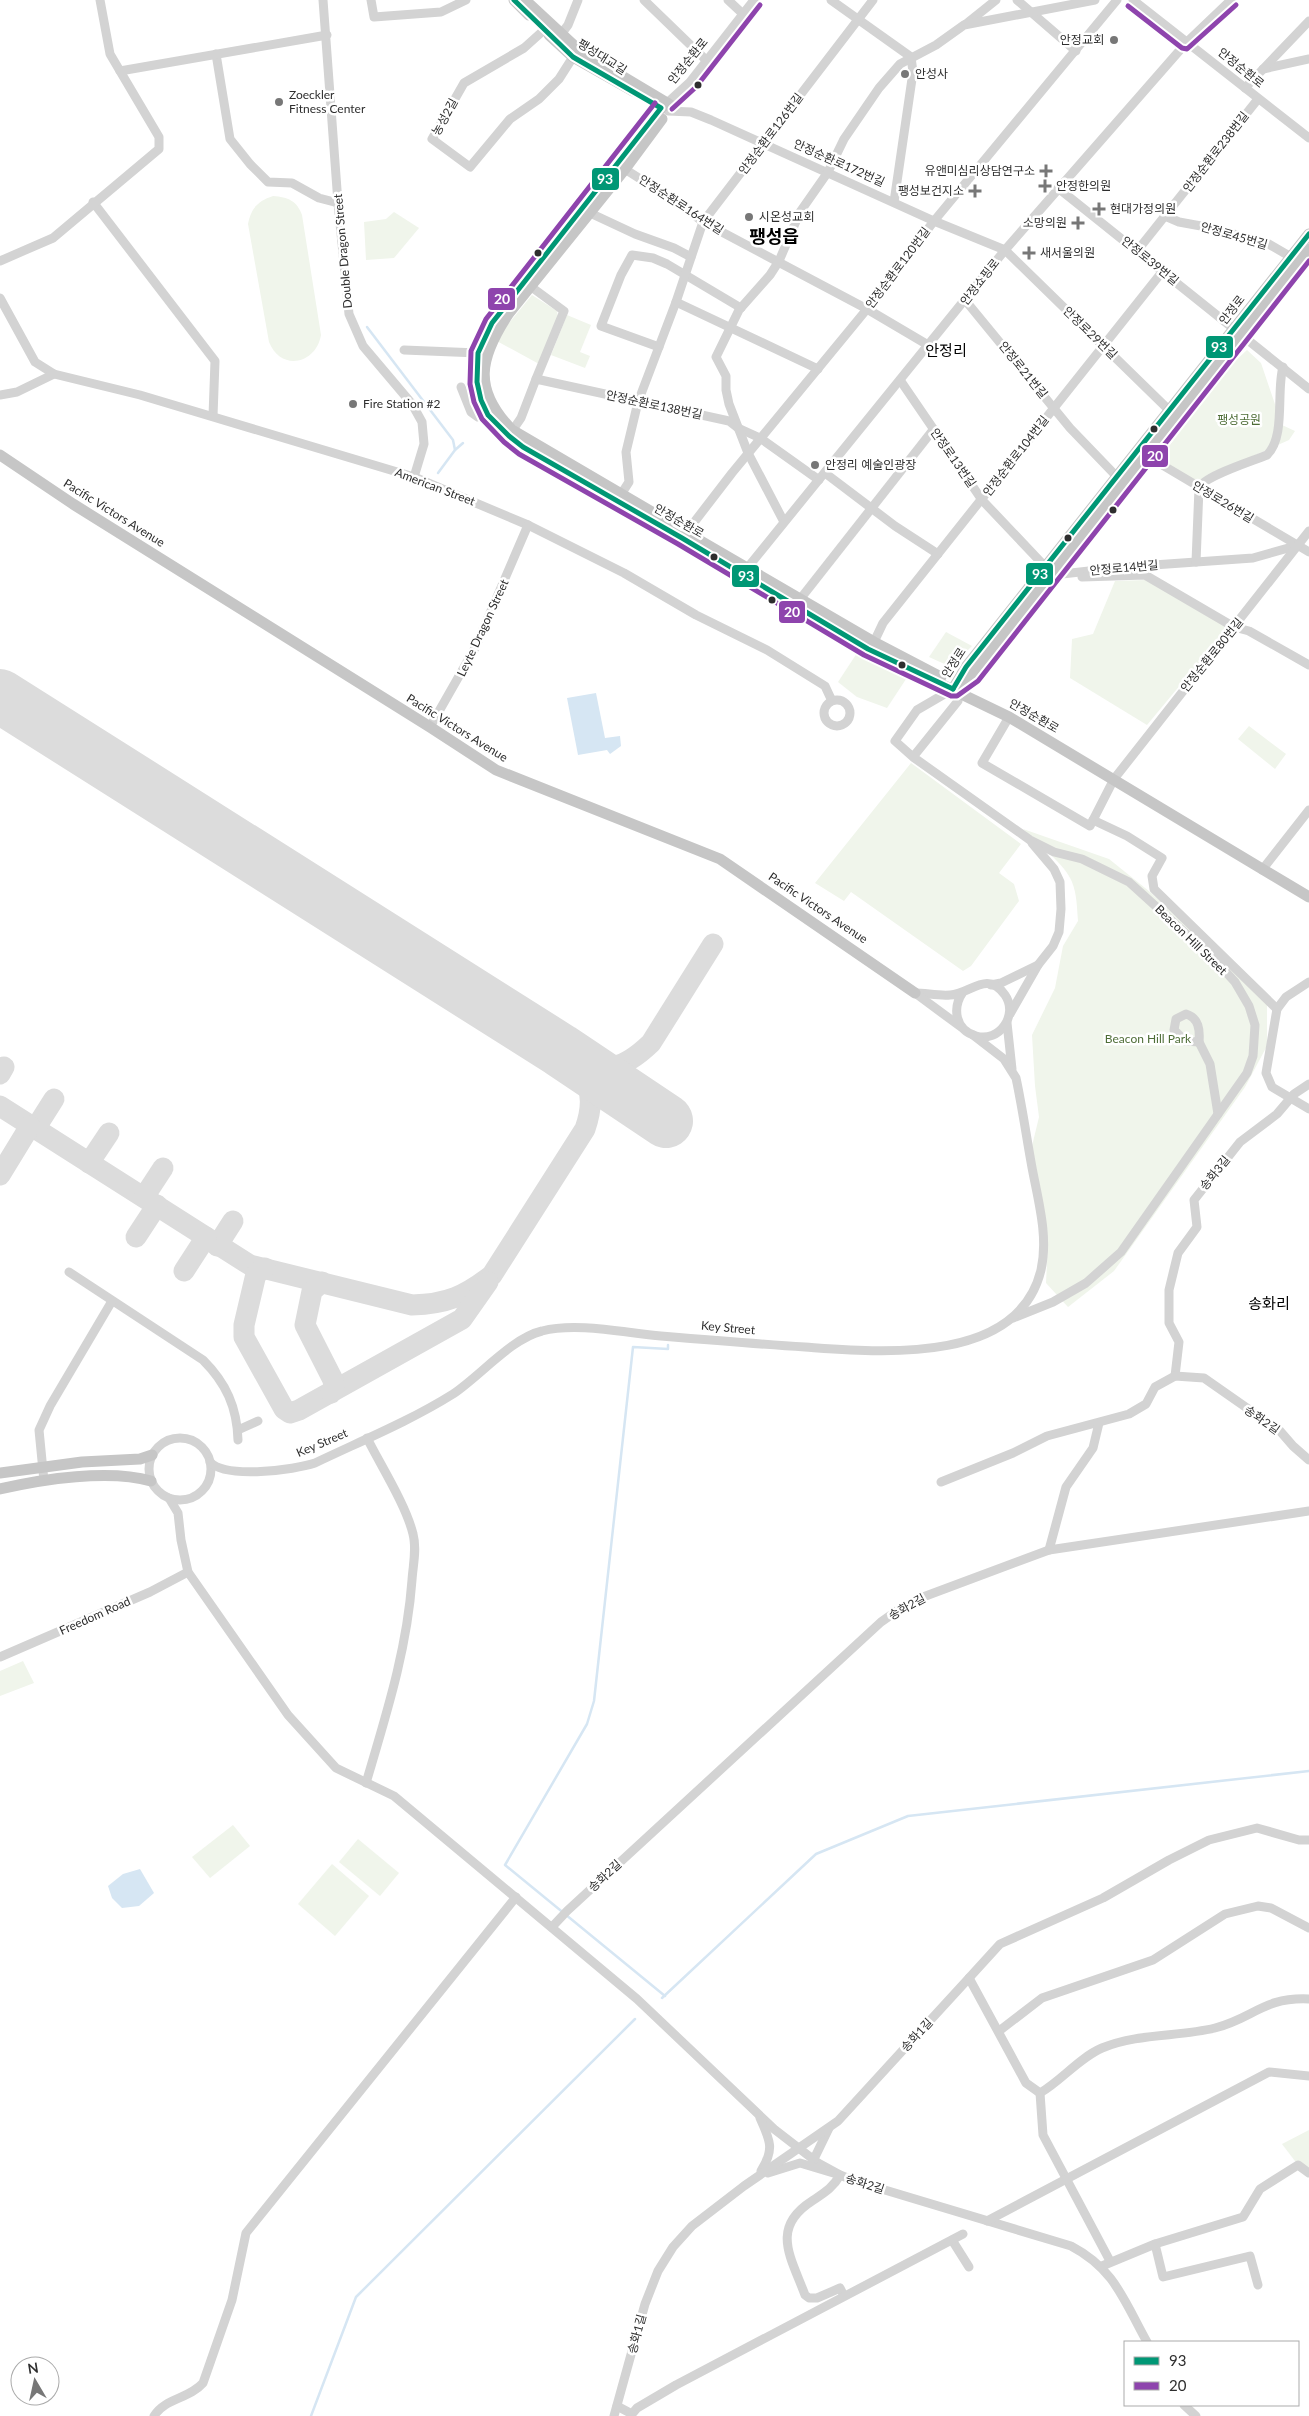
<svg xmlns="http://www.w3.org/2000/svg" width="1309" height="2416" viewBox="0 0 1309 2416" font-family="Lato,'Noto Sans KR',sans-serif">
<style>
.green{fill:#f0f5eb}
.water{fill:#d6e6f3}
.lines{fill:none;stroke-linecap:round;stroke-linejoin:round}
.stream{stroke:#d6e6f3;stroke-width:2.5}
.taxiway{stroke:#dcdcdc;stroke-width:21}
.runway{stroke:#dcdcdc;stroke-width:54}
.minor{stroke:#d3d3d3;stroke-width:9}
.major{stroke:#c6c6c6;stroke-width:11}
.bus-1-casing{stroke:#fff;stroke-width:9}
.bus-2-casing{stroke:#fff;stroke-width:9}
.bus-1{stroke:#009775;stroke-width:5}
.bus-2{stroke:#8e44ad;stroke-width:5}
.poi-dot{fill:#777;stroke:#fff;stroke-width:2}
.bus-dot{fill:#2e2e2e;stroke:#fff;stroke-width:2}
.labels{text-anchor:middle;stroke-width:5;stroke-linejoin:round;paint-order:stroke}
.poi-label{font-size:12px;fill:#2e2e2e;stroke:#fff;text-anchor:start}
.street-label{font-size:12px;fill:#2e2e2e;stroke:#fff}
.park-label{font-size:12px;fill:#4e6d37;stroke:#fff}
.quarter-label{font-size:15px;fill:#000;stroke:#fff}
.district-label{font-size:18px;font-weight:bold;fill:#000;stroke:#fff}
.line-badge{stroke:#fff;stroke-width:2}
.badge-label{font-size:14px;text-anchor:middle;font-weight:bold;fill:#fff}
</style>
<rect width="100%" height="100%" fill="#fff"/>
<!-- green -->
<g class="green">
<path d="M 273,196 C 288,197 297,201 302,215 L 321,335 C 316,364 281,372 269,342 L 248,224 C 251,208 258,201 273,196 Z"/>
<path d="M 394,212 L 419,228 L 394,258 L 366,260 L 364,222 L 386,219 Z"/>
<path d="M 532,295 L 557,311 L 558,317 L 539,364 L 495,340 Z"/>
<path d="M 567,315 L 591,325 L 580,352 L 590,356 L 585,368 L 551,355 Z"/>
<path d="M 1247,350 L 1261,363 L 1282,425 L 1295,431 L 1289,440 L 1195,482 L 1159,459 L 1232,364 Z"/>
<path d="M 1146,580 L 1224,624 L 1225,631 L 1147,725 L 1070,678 L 1072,639 L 1093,634 L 1115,581 Z"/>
<path d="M 946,632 L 972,646 L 951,667 L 929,657 Z"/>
<path d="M 859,650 L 910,673 L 887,708 L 857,697 L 838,682 Z"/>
<path d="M 1249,726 L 1286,754 L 1275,769 L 1238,739 Z"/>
<path d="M 911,763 L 1021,844 L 999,873 L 1014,884 L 1019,901 L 971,966 L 963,971 L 851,892 L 844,901 L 815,883 Z"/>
<path d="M 1023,829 L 1109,859 L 1150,892 L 1267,1002 L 1267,1046 L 1245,1087 L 1114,1271 L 1068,1307 L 1046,1283 L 1048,1243 L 1032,1146 L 1039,1117 L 1035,1086 L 1032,1035 L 1055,988 L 1063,946 L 1078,921 C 1077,909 1077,894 1072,882 C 1066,865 1037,843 1023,829 Z"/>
<path d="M 23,1661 L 34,1683 L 0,1696 L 0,1671 Z"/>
<path d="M 233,1825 L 250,1846 L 210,1878 L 192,1857 Z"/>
<path d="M 358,1839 L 399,1873 L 380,1896 L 339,1862 Z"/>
<path d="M 332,1864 L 369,1896 L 335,1936 L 298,1904 Z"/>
<path d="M 1309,2130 L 1309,2173 L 1298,2165 L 1282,2144 Z"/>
</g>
<!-- water -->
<g class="water">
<path d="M 596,693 L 605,738 L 620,736 L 621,746 L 610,754 L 607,750 L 578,755 L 567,698 Z"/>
<path d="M 140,1869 L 154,1893 L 139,1906 L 122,1908 L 112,1898 L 108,1886 L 123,1874 Z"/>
</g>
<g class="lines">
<!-- stream -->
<g class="stream">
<path d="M 367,327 L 453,440 L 455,450"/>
<path d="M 438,473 L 455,450 L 463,443"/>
<path d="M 665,1996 L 505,1865 L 587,1724 L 594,1701 L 633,1347 L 668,1349 L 668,1345"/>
<path d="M 662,1998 L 816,1854 L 908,1816 L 1309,1771"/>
<path d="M 311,2416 L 356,2297 L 635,2019"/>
</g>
<!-- taxiway -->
<g class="taxiway">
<path d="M 571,1056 C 605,1075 624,1069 651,1043 L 713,944"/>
<path d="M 0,1074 L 4,1067"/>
<path d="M 0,1106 L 250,1265 L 412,1305 C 447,1304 465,1296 492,1275 L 585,1129 C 598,1092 587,1074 560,1050"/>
<path d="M 35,1129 L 54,1099"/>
<path d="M 89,1163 L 109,1133"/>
<path d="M 0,1175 L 30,1126"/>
<path d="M 144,1197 L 163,1168"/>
<path d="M 136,1237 L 157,1205"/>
<path d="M 217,1246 L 233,1221"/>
<path d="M 265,1268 L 256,1274 L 244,1325 L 244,1337 L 284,1409 L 290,1413 L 299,1410 L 462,1319 L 488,1282"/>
<path d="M 184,1271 L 206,1237"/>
<path d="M 322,1282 L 312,1291 L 305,1325 L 333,1380 L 334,1388 L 331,1393"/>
</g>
<!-- runway -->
<path class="runway" d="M 0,696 L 560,1050 L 666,1121"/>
<!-- minor -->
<g class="minor">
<path d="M 100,0 L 110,54 L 120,71"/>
<path d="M 323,0 L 338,203 L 349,314 L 363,346 L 412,404 L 422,422 L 424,444 L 414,477"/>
<path d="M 371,0 L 374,17 L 441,12 L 466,0"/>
<path d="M 644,0 L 706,60"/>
<path d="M 728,0 L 743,14"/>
<path d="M 831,0 L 911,57 L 913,72 L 894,202"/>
<path d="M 1017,0 L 1076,51"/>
<path d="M 1133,0 L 1309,138"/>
<path d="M 966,24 L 996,0"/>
<path d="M 544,30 L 524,48 L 464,83 L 432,139 L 470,167 L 510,119 L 539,99 L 559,79 L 573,57"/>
<path d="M 559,37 L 568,25 L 578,0"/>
<path d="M 216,54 L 230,139 L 250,164 L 268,182 L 292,183 L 319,198 L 338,203"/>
<path d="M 1263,69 L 1309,59"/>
<path d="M 1245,88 L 1309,21"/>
<path d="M 667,103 L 690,82 L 754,0"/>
<path d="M 668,111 L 691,112 L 711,120 L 934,221 L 1005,250 L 1173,414"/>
<path d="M 620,166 L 678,203 L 703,222 L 867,309 L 928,345"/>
<path d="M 1058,188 L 1309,389"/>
<path d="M 93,202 L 215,361 L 213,416"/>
<path d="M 590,213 L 635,234 L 674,248 L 691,257"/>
<path d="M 1165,216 L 1179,222 L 1212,228 L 1267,243 L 1291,257 L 1309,259"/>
<path d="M 1137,251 L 1258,99"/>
<path d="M 0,261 L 53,238 L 159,149 L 159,137 L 120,71 L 327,35"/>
<path d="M 526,283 L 564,311 L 536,379"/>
<path d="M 0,298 L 35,362 L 54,374"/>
<path d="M 965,300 L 1070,428 L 1121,481"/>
<path d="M 676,302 L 818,369"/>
<path d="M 659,347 L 601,326 L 621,275 L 632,255 L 653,258 L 667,264 L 741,308"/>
<path d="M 404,350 L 478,353"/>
<path d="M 900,380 L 982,500 L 1053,575 L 1125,567 L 1253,558 L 1299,545"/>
<path d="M 461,387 L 471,412 L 478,417 L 488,415"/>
<path d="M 0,395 L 17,392 L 54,374 L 140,395 L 414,477 L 528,525 L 624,573 L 696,615 L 767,650 L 825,686 L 832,701"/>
<path d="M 510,434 L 521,418 L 536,379 L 729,421 L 738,428 L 760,438 L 819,480"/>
<path d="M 1142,453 L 1309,552"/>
<path d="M 825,473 L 895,526 L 938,554"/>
<path d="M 618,499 L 629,482 L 626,452 L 638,402 L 676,302 L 703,222 L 873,0"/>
<path d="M 784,522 L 748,453 L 729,404 L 726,390 L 726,376 L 716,357 L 739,310 L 770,275 L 779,261 L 800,212 L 828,172 L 844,139 L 879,88 L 900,64 L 936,45 L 964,25 L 1095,0"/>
<path d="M 682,538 L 732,473 L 867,309 L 934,221 L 1117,0"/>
<path d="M 1196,562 L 1199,488 C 1204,476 1253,461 1267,455 C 1286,437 1276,391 1283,367"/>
<path d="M 744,572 L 1005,250 L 1187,42 L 1231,0"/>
<path d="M 1082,577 L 1145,575 L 1234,627 L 1249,631 L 1309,665"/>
<path d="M 801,598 L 933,430"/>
<path d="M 874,642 L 883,623 L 1162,272"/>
<circle cx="837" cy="713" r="13"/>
<path d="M 1009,717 L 982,763 L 1090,826 L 1114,779 L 1309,531"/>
<path d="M 430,727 L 475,648 L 528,525"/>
<path d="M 913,757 L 958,701 L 953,689 L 917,710 L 895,741 L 913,757 L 1030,840 L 1054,852 L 1082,859 L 1129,882 L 1215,960 L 1235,982 L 1249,1006 L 1255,1025 L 1253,1056 L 1247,1073 L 1121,1252 L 1086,1283 L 1053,1302 L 1013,1318"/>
<path d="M 1093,820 L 1127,836 L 1162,858 L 1152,876 L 1154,889 L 1277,1009"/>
<path d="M 1262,870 L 1309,810"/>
<path d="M 1309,982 L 1286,997 L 1277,1009 L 1266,1073 L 1272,1087 L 1309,1109"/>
<path d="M 991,985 L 1001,983 L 1038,965"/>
<path d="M 915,993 C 926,993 938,996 950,995 C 969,995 987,969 1005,995 C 1019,1015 999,1043 976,1036 C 955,1030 952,1008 963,992"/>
<path d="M 915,993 L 961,1027"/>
<path d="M 1010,1014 L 1038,965 L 1053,946 L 1059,932 L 1061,909 L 1060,882 L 1054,869 L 1032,843"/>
<path d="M 1186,1014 C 1199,1018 1200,1030 1199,1042 L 1185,1041 L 1174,1030 L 1176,1019 Z"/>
<path d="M 1007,1023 L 1012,1069"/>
<path d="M 1199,1042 L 1210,1064 L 1218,1114"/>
<path d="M 69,1272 L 203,1360 C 226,1383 237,1407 238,1440"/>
<path d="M 1175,1376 L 1179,1342 L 1169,1323 L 1169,1290 L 1178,1253 L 1197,1227 L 1194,1200 L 1240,1142 L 1277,1114 L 1294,1094 L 1309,1084"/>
<path d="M 238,1430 L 258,1421"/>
<circle cx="180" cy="1469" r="31"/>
<path d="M 210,1462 C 226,1479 294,1470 315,1463 C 361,1441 410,1421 453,1394 C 480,1376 512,1338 542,1331 C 577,1322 625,1333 661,1336 C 709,1340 757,1344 805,1347 C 878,1352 1018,1366 1041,1270 C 1049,1235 1037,1197 1031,1162 C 1026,1134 1022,1106 1016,1078 L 1004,1059 L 973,1035"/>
<path d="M 44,1481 L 39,1430 L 50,1406 L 112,1301"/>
<path d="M 941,1482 L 1013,1453 L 1047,1436 L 1129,1414 L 1146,1404 L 1155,1387 L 1175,1376 L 1204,1378 L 1280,1431 L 1293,1446 L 1309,1460"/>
<path d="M 169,1498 L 178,1513 L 181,1540 L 188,1572 L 288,1715 L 336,1768 L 394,1796 L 637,1999 L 774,2129 L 818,2163 L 840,2175 L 855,2181 L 1071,2246 C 1115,2269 1124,2301 1147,2342"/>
<path d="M 1049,1550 L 1066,1487 L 1093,1448 L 1099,1423"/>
<path d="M 0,1657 L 150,1592 L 188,1572"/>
<path d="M 366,1783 C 386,1715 407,1650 412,1580 C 413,1565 417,1549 413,1534 C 406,1505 381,1466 367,1438"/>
<path d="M 552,1927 L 567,1911 L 881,1622 L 901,1608 L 923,1597 L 1049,1550 L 1309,1511"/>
<path d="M 969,1978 L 1000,1944 L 1103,1898 L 1169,1860 L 1209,1840 L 1257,1828 L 1299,1840 L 1309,1840"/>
<path d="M 999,2031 L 1042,1998 L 1153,1960 L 1225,1914 L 1258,1906 L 1271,1908 L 1309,1928"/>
<path d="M 1040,2093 L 1043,2135 L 1110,2261"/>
<path d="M 760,2118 C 770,2140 775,2149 761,2171"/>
<path d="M 814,2159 L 829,2128"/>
<path d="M 768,2173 L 800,2163 L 840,2175 C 833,2188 824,2193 812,2201 C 770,2228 791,2257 805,2295 L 809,2298 L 817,2298 L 840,2288 L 844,2296"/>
<path d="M 987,2221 L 1269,2072 L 1309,2076"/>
<path d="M 952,2240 L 969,2267"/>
<path d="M 1155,2244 L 1163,2277 L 1250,2256 L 1258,2285"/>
<path d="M 1102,2266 L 1155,2244 L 1243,2217 L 1260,2189 L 1298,2165 L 1309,2173"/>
<path d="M 1184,2405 L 1196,2416"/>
<path d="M 617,2406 L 632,2414 L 637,2408 L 676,2385 L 963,2234"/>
<path d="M 154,2416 C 165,2398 189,2399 203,2383 L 232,2300 L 246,2233 L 516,1897"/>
<path d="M 614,2416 L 645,2304 L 658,2271 L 673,2247 L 692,2226 L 744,2186 L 838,2121 L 969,1978 L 1026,2083 L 1040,2093 C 1062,2080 1079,2058 1102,2048 C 1138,2033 1179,2037 1215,2028 C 1254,2018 1263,1997 1309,1999"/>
</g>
<!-- major -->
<g class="major">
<path d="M 514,0 L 529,15"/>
<path d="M 525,0 L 580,51 L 672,106"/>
<path d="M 549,35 L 573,57 L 633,91"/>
<path d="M 667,103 L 661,108 L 492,323 L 478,353 L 476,369 L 481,400 L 488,415 L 496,425 L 523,447 L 682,538 L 868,649 L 1009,717 L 1309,897"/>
<path d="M 662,119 L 625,169 L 509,313 C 479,358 472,389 512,430 L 669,522"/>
<path d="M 0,455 L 73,504 L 430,727 L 496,770 L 720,859 L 915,993"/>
<path d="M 692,536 L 874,642 L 941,677"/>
<path d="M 956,686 L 972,676 L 1309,249"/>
<path d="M 953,689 L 966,667 L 1309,234"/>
<path d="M 0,1473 L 82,1462 L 140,1459 L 152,1455"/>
<path d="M 0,1489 C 43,1479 109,1469 151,1481"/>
</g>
<!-- bus-1 casing -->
<g class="bus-1-casing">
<g id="bus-1">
<path d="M 514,0 L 573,57 L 661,108 L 492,323 L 478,353 L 477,382 L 481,400 L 488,415 L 509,436 L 523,447 L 682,538 L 868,649 L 953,689"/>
<path d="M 953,689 L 966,667 L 1309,234"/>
</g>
</g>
<!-- bus-2 casing -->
<g class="bus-2-casing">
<g id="bus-2">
<path d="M 1128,6 L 1182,48 L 1187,49 L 1236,5"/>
<path d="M 655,103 L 486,319 L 471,351 L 470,384 L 474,402 L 482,419 L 504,442 L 519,454 L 678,544 L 864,655 L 951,696 L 957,696 L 978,681 L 1309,261"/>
<path d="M 672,109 L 696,87 L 760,5"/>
</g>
</g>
<!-- bus-1 -->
<use href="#bus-1" class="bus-1"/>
<!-- bus-2 -->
<use href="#bus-2" class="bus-2"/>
</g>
<!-- markers -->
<g class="poi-dot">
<circle cx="1114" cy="40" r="5"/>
<circle cx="905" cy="74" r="5"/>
<circle cx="279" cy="102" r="5"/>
<path d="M1043.5 163.5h5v5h5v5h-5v5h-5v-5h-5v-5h5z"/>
<path d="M1042.5 178.5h5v5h5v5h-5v5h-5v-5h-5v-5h5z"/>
<path d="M972.5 183.5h5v5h5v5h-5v5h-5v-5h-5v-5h5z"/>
<path d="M1096.5 201.5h5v5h5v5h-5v5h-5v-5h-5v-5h5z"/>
<circle cx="749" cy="217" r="5"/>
<path d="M1075.5 215.5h5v5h5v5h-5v5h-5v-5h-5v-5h5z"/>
<path d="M1026.5 245.5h5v5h5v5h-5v5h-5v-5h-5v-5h5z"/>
<circle cx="353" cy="404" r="5"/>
<circle cx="815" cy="465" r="5"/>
</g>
<g class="bus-dot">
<circle cx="698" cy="85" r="4.5"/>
<circle cx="538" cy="253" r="4.5"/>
<circle cx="1154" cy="429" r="4.5"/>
<circle cx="1113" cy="510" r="4.5"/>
<circle cx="1068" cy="538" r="4.5"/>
<circle cx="714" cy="557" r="4.5"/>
<circle cx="772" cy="600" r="4.5"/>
<circle cx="902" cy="665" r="4.5"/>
</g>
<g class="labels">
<!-- poi labels -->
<g class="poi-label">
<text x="1104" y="44" text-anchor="end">안정교회</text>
<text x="915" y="78">안성사</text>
<text x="289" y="99">Zoeckler<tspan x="289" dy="14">Fitness Center</tspan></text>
<text x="1035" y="175" text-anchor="end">유앤미심리상담연구소</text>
<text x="1056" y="190">안정한의원</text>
<text x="964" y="195" text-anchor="end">팽성보건지소</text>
<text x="1110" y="213">현대가정의원</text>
<text x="759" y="221">시온성교회</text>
<text x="1067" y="227" text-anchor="end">소망의원</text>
<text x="1040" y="257">새서울의원</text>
<text x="363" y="408">Fire Station #2</text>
<text x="825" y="469">안정리 예술인광장</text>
</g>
<!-- street labels -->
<g class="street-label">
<text transform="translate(602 57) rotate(32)" y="4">팽성대교길</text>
<text transform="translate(688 61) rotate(-51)" y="4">안정순환로</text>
<text transform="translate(1241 68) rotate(39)" y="4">안정순환로</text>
<text transform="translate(445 117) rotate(-61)" y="4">농성2길</text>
<text transform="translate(771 134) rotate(-53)" y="4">안정순환로126번길</text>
<text transform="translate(1216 152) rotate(-52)" y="4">안정순환로238번길</text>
<text transform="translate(839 163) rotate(24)" y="4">안정순환로172번길</text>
<text transform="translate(681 205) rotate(33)" y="4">안정순환로164번길</text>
<text transform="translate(1234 236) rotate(16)" y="4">안정로45번길</text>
<text transform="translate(343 251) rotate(-95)" y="4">Double Dragon Street</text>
<text transform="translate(1150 261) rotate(39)" y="4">안정로39번길</text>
<text transform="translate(898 268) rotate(-53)" y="4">안정순환로120번길</text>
<text transform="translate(980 282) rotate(-52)" y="4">안정쇼핑로</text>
<text transform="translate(1232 310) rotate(-52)" y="4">안정로</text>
<text transform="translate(1090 333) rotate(44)" y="4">안정로29번길</text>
<text transform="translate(1023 370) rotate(51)" y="4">안정로21번길</text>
<text transform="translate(654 405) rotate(12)" y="4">안정순환로138번길</text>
<text transform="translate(1016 456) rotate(-52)" y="4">안정순환로104번길</text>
<text transform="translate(953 458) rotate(55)" y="4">안정로13번길</text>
<text transform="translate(435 487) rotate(21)" y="4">American Street</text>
<text transform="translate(1223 502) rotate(31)" y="4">안정로26번길</text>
<text transform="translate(114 513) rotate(32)" y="4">Pacific Victors Avenue</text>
<text transform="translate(679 521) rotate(30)" y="4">안정순환로</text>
<text transform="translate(1124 568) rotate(-5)" y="4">안정로14번길</text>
<text transform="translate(483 628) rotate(-65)" y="4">Leyte Dragon Street</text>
<text transform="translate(1212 655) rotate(-51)" y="4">안정순환로80번길</text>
<text transform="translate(954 663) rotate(-57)" y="4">안정로</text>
<text transform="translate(1034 716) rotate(30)" y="4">안정순환로</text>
<text transform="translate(457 728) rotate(32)" y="4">Pacific Victors Avenue</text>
<text transform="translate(818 908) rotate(34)" y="4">Pacific Victors Avenue</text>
<text transform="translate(1191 940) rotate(44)" y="4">Beacon Hill Street</text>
<text transform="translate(1215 1173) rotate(-51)" y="4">송화3길</text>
<text transform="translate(728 1328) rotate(5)" y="4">Key Street</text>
<text transform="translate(1262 1420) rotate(35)" y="4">송화2길</text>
<text transform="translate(322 1443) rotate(-23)" y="4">Key Street</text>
<text transform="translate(907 1607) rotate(-29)" y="4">송화2길</text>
<text transform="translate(95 1616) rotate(-24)" y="4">Freedom Road</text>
<text transform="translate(605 1876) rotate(-43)" y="4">송화2길</text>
<text transform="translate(917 2035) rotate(-47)" y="4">송화1길</text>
<text transform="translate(865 2184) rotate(18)" y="4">송화2길</text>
<text transform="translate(637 2334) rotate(-75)" y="4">송화1길</text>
</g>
<!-- park labels -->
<g class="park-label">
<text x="1239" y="424">팽성공원</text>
<text x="1148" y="1043">Beacon Hill Park</text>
</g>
<!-- quarter labels -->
<g class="quarter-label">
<text x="946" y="356">안정리</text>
<text x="1269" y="1309">송화리</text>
</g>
<!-- district labels -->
<g class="district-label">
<text x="774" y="243">팽성읍</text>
</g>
</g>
<g class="line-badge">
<rect x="591" y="167" width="29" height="24" rx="5" fill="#009775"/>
<rect x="487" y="287" width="29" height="24" rx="5" fill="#8e44ad"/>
<rect x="1205" y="335" width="29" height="24" rx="5" fill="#009775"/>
<rect x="1141" y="444" width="28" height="24" rx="5" fill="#8e44ad"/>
<rect x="1025" y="562" width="29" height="24" rx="5" fill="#009775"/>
<rect x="731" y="564" width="29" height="24" rx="5" fill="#009775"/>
<rect x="778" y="600" width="28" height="24" rx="5" fill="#8e44ad"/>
</g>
<g class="badge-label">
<text x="605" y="184">93</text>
<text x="502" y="304">20</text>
<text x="1219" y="352">93</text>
<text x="1155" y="461">20</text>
<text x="1040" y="579">93</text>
<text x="746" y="581">93</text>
<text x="792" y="617">20</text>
</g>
<!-- legend -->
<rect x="1124" y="2341" width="175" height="65" fill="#ffffff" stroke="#ababab"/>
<rect x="1134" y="2357" width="25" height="8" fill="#009775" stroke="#ababab"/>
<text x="1169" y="2366" font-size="15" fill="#2e2e2e">93</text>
<rect x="1134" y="2382" width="25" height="8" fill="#8e44ad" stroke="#ababab"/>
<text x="1169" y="2391" font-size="15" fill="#2e2e2e">20</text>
<!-- north arrow -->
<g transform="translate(35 2381) rotate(351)"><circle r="24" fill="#ffffff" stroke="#ababab"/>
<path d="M0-4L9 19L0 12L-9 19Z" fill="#777777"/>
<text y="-8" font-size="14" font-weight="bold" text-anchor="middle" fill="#2e2e2e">N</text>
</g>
</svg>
